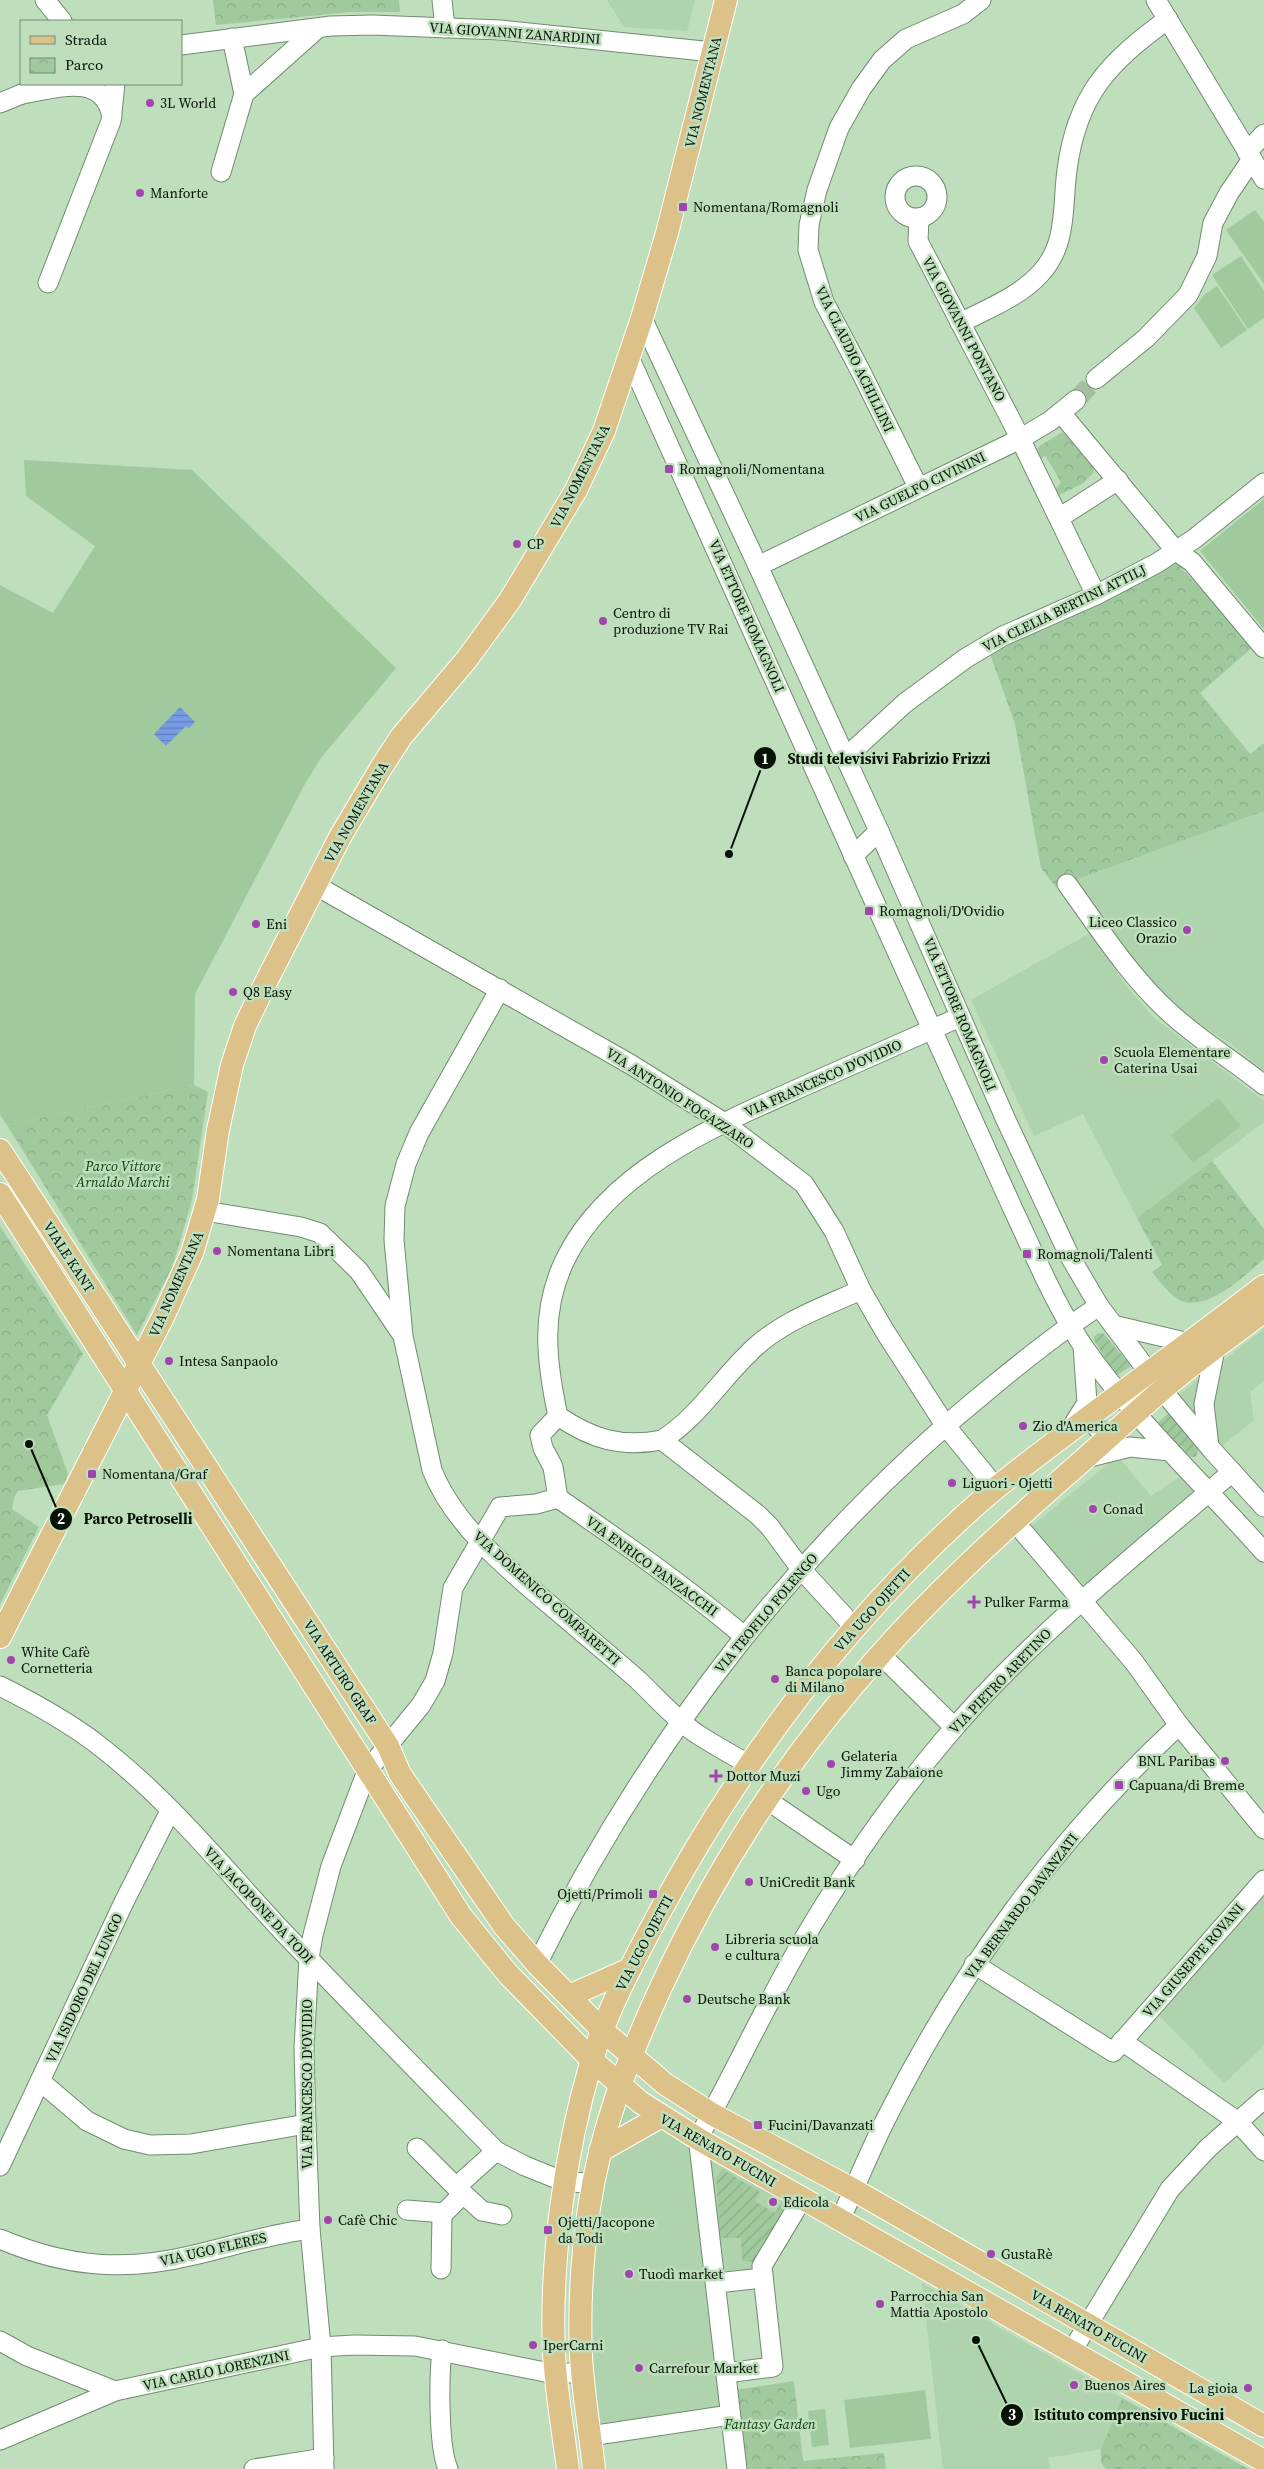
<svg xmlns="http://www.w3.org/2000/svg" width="1264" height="2469" viewBox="0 0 1264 2469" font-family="'Source Serif 4',serif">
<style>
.built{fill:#afd3ad}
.grass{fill:#a0ca9e}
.park{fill:url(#park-crowns)}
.garden{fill:url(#garden-furrows)}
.water{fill:url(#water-rules)}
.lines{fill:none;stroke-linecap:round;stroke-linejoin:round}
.minor-tunnel{stroke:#a3bfa1;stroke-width:19;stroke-dasharray:19 9;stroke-linecap:butt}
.minor-casing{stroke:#708d6e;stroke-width:21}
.major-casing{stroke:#fff;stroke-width:24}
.minor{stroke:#fff;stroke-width:19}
.major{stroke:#dcc289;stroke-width:22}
.poi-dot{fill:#a244ad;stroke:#bedebc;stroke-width:2}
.labels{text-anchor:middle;stroke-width:5;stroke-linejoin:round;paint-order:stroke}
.street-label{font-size:14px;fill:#071207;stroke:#bedebc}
.poi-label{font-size:14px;fill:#071207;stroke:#bedebc;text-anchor:start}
.park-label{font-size:14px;font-style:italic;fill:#0a390b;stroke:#bedebc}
.leader{fill:none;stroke:#071207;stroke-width:2}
.callout-dot{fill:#071207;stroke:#bedebc;stroke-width:2}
.mark-label{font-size:15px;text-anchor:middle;font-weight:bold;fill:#fff}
.callout-label{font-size:15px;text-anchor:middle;font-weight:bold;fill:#071207;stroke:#bedebc;stroke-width:5;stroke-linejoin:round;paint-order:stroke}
</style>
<defs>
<pattern id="park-crowns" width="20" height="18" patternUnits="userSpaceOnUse" patternTransform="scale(1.25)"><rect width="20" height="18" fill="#a0ca9e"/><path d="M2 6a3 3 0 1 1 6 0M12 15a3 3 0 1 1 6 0" fill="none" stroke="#88ac87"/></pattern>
<pattern id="garden-furrows" width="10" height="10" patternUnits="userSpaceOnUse" patternTransform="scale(1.25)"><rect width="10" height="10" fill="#a0ca9e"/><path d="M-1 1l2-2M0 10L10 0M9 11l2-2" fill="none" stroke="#88ac87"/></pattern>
<pattern id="water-rules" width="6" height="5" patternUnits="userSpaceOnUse" patternTransform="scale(1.25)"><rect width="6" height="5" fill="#779ce6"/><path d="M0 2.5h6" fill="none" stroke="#607eb8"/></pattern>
</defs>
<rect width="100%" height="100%" fill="#bedebc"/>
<!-- built -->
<g class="built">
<path d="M 607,0 L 695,0 L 687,31 L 624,27 Z"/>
<path d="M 1264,811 L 1264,1071 L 1230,1043 L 1186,1017 L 1148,980 L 1073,881 Z"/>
<path d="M 1090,933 L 1127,987 L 1154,1018 L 1264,1101 L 1264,1122 L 1137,1218 L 1083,1114 L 1034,1136 L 971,1000 Z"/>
<path d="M 1264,1329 L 1264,1381 L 1250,1392 L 1254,1420 L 1217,1450 L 1175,1398 Z"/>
<path d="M 1119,1458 L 1151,1496 L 1181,1476 L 1196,1494 L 1084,1596 L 1028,1529 L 1114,1459 Z"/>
<path d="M 1264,1889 L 1264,2046 L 1224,2083 L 1155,2011 Z"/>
<path d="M 624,2101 L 798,2200 L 758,2268 L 723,2271 L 737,2413 L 592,2431 L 586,2375 L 597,2188 Z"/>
<path d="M 922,2283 L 1122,2398 L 1101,2449 L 1048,2458 L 1050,2469 L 943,2469 Z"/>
</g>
<!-- grass -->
<g class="grass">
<path d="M 1255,210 L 1264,222 L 1264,284 L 1226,230 Z"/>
<path d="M 1241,256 L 1264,291 L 1264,318 L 1248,329 L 1212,275 Z"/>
<path d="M 1217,286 L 1247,330 L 1221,348 L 1194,308 L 1204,295 Z"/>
<path d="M 24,460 L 192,470 L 396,668 L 321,758 L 306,782 L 195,994 L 194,1085 L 7,1125 L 0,1115 L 0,585 L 53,613 L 95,546 L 26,496 Z"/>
<path d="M 1264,499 L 1264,629 L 1200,551 Z"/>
<path d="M 1218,1098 L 1241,1126 L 1193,1163 L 1171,1135 Z"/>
<path d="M 925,2390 L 931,2439 L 850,2448 L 844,2400 Z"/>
<path d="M 825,2409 L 829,2445 L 812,2447 L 808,2411 Z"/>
</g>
<!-- park -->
<g class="park">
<path d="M 213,0 L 399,0 L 400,12 L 351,12 L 216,25 Z"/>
<path d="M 1063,432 L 1093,467 L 1094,472 L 1082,484 L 1059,495 L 1057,495 L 1055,490 L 1061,482 L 1045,455 L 1040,460 L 1034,452 L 1041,445 Z"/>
<path d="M 1175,561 L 1254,646 L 1200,693 L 1250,754 L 1264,743 L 1264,811 L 1056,887 L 1041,868 L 1015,724 L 988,648 Z"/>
<path d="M 194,1085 L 208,1092 L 192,1200 L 172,1268 L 137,1335 L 7,1125 Z"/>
<path d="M 1212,1161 L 1264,1229 L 1264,1259 C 1245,1275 1203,1317 1176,1298 C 1167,1292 1159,1280 1152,1272 L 1162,1265 L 1137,1218 Z"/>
<path d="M 0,1226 L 83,1354 L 47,1415 L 68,1474 L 64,1484 L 18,1491 L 14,1498 L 12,1509 L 39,1527 L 0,1604 Z"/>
<path d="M 794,2381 L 803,2461 L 884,2453 L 886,2469 L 747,2469 L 735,2390 Z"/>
<path d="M 1122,2398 L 1248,2469 L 1106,2469 L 1101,2462 L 1101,2449 Z"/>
</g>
<!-- garden -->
<g class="garden">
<path d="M 1098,1333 L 1104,1334 L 1131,1366 L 1116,1376 L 1094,1340 L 1094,1337 Z"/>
<path d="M 1169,1413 L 1198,1449 L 1196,1457 L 1191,1457 L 1156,1424 Z"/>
<path d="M 722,2169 L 760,2192 L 755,2201 L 775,2213 L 781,2203 L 787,2207 L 755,2262 L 742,2261 L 741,2238 L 722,2238 L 720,2236 L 716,2177 Z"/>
</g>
<!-- water -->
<path class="water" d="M 180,707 L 195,722 L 189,728 L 186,726 L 166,746 L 154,734 Z"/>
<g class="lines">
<!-- minor-tunnel -->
<path class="minor-tunnel" d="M 1076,400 L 1096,379"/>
<!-- minor casing -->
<g class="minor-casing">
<g id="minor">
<path d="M 45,0 L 62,21"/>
<path d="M 442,0 L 445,28"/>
<path d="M 1156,0 L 1264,179"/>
<path d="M 181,45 L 331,26 L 372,25 L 501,30 L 713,52"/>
<path d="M 22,94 C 55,89 102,71 112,116"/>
<path d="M 244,94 L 318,28"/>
<path d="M 0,103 L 34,89"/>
<path d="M 1247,152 L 1264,134"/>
<path d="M 221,172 L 244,94 L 232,38"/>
<circle cx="916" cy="197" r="21"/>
<path d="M 919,218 L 918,241 L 1012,422 L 1096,595"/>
<path d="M 48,283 L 111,121 L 115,84"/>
<path d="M 642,318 L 758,566 L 879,831 L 1006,1120 L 1069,1255 L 1099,1306 L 1162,1390 L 1212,1450 L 1264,1507"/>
<path d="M 960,323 C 987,309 1019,297 1040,274 C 1068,244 1062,207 1067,170 C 1077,94 1109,62 1168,19"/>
<path d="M 629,357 L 1012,1207 C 1034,1253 1054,1303 1083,1346 C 1135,1421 1203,1483 1264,1552"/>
<path d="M 1096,379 L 1146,338 L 1188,295 L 1207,256 L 1213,223 L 1229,193 L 1252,159"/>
<path d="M 1061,413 L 1176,551 L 1192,562 L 1264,648"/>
<path d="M 918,487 L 861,372 L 824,302 L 808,250 L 809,225 L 817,190 L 839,128 L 861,89 L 882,60 L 906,39 L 963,14 L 981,0"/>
<path d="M 1059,518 L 1118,480"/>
<path d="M 758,566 L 1020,439 L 1050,421 L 1076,400"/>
<path d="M 845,758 L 905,703 L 966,658 L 1003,636 L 1096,595 L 1157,563 L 1194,539 L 1264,483"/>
<path d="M 853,856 L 879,831"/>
<path d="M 1067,884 C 1099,928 1129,976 1170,1013 C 1199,1040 1233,1060 1264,1085"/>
<path d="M 315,885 L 630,1064 L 723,1122 L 804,1184 L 834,1231 L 861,1290 L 884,1330 L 945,1425 L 996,1488"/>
<path d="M 500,989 L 419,1133 L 406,1164 L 395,1206 L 394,1240 L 403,1336 L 432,1470 C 458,1536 531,1587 583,1633 C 602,1649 620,1664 638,1680 C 657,1698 675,1719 697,1734 C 714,1745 732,1755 750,1765"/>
<path d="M 205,1211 L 301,1227 L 320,1233 L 359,1271 L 401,1333"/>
<path d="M 1113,1325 L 1189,1343"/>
<path d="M 558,1416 C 592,1439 621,1448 662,1440 L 758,1515 L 770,1527 L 801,1569 L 854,1627"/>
<path d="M 1089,1417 L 1107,1440"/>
<path d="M 1073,1425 L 1087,1403 L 1083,1346"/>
<path d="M 662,1440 C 698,1417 718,1383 748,1354 C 777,1323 823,1307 861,1290"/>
<path d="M 1209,1446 L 1204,1404 L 1215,1349"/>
<path d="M 1086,1458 L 1130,1447 L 1170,1451"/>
<path d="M 1014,1521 L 1134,1662 L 1179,1725 L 1264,1829"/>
<path d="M 744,1636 C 685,1586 622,1542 558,1498 L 553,1467 L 543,1448 L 540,1435 L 558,1416 C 546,1361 540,1310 566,1258 C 611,1167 724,1122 811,1083 C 861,1061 910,1039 960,1017"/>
<path d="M 880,1654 L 954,1727"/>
<path d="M 0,1686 C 34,1703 67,1721 97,1744 C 168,1798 225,1870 285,1934 C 355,2007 425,2079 496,2151 L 525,2166 L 565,2182 L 594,2183"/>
<path d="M 767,1800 L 855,1860"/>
<path d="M 537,1964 C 648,1741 800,1542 994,1385 C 1028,1357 1062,1330 1099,1306"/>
<path d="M 974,1964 L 1113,2052 L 1264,1880"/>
<path d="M 1122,2041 L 1237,2121 L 1264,2151"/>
<path d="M 40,2081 L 87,2121 L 124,2139 L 150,2145 L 191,2144 L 306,2124"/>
<path d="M 417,2148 L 456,2187"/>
<path d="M 496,2151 L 456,2187 L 482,2211 L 502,2215"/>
<path d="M 0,2166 L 124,1902 L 170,1811"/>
<path d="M 407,2210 L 444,2213"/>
<path d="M 840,2220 C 856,2186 870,2150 887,2117 C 960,1971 1059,1836 1179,1725"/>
<path d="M 0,2239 C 66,2267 124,2272 194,2255 C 233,2246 270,2234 310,2229"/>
<path d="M 441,2269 L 442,2215 L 463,2194"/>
<path d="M 717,2283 L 762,2278"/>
<path d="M 0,2341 L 27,2356 L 115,2391 L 321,2347 L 354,2345 L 415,2346 L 555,2374 L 582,2372"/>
<path d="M 442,2350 C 439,2376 438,2446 448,2469"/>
<path d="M 1072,2351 L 1170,2189 L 1208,2148 L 1264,2099"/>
<path d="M 726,2373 L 773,2367 L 762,2266 L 802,2199"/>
<path d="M 590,2436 L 730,2415"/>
<path d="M 0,2440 L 115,2391"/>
<path d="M 254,2469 L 324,2458"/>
<path d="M 324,2469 L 321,2347 L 310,2229 L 306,2124 L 304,2048 L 309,1958 L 313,1935 L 331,1866 L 367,1771 L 421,1705 L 435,1681 L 443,1653 L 453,1588 L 500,1507 L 536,1504 L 558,1498"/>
<path d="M 737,2469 L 699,2145 L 702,2131 C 735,2071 764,2009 798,1949 C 840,1876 889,1805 943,1741 C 1027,1640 1133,1558 1232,1472"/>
</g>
</g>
<!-- major casing -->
<g class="major-casing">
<g id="major">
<path d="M 0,1150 L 388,1746 L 400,1774 L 504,1926 L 537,1964 L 603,2031 L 665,2084 L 712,2114 L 854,2190 L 1264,2426"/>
<path d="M 0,1194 L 461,1916 L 508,1974 L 592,2060 L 640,2102 L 700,2140 L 1264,2461"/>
<path d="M 0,1637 L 164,1315 L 192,1253 L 208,1199 L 218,1130 L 232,1065 L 245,1026 L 266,982 L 340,837 L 381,768 L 401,737 L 467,659 L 510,600 L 576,490 L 604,431 L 642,318 L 667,233 L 726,0"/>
<path d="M 569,1996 L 630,1969"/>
<path d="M 600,2151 L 660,2117"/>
<path d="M 568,2469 C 563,2430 556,2392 554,2353 C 550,2261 565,2151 591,2063 C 606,2012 632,1964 657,1917 C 741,1761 850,1615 984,1498 C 1019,1468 1057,1441 1094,1413 C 1151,1371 1208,1329 1264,1286"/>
<path d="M 594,2469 C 590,2431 583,2394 581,2356 C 579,2307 582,2256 589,2208 C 601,2128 628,2059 661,1987 C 717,1866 791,1754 879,1656 C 934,1594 995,1538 1057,1483 C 1093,1452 1127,1420 1163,1389 C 1195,1361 1231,1337 1264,1311"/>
</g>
</g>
<!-- minor -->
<use href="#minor" class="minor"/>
<!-- major -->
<use href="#major" class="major"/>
</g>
<!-- markers -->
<g class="poi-dot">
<circle cx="150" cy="103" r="5"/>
<circle cx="140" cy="193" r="5"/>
<rect x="678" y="202" width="10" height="10" rx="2.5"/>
<rect x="664" y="464" width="10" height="10" rx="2.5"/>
<circle cx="517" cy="544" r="5"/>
<circle cx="603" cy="621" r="5"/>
<rect x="864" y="906" width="10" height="10" rx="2.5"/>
<circle cx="256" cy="924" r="5"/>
<circle cx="1187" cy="930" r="5"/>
<circle cx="233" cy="992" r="5"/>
<circle cx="1104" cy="1060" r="5"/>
<circle cx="217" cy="1251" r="5"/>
<rect x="1022" y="1249" width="10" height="10" rx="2.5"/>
<circle cx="169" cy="1361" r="5"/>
<circle cx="1023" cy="1426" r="5"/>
<rect x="87" y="1469" width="10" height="10" rx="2.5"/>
<circle cx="952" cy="1483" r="5"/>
<circle cx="1093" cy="1509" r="5"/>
<path d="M971.5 1594.5h5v5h5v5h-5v5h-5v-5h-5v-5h5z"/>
<circle cx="11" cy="1660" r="5"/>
<circle cx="775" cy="1679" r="5"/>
<circle cx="1225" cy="1761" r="5"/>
<circle cx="831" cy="1764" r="5"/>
<path d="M713.5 1768.5h5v5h5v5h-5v5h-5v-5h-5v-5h5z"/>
<rect x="1114" y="1780" width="10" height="10" rx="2.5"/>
<circle cx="806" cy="1791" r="5"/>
<circle cx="749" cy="1882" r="5"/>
<rect x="648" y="1889" width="10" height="10" rx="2.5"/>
<circle cx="715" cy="1947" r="5"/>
<circle cx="687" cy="1999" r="5"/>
<rect x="753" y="2120" width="10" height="10" rx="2.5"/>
<circle cx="773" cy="2202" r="5"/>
<circle cx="328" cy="2220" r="5"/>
<rect x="543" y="2225" width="10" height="10" rx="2.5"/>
<circle cx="991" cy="2254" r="5"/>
<circle cx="629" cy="2274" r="5"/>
<circle cx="880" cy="2304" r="5"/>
<circle cx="533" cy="2345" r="5"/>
<circle cx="639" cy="2368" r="5"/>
<circle cx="1074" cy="2385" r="5"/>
<circle cx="1248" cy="2388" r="5"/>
</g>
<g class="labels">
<!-- street labels -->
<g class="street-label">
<text transform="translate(515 33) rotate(4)" y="5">VIA GIOVANNI ZANARDINI</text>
<text transform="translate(703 92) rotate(-76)" y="5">VIA NOMENTANA</text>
<text transform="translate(964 329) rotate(62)" y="5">VIA GIOVANNI PONTANO</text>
<text transform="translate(855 359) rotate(64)" y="5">VIA CLAUDIO ACHILLINI</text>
<text transform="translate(580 476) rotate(-63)" y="5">VIA NOMENTANA</text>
<text transform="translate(920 487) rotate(-26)" y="5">VIA GUELFO CIVININI</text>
<text transform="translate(1064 608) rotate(-26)" y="5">VIA CLELIA BERTINI ATTILJ</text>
<text transform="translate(747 616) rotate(66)" y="5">VIA ETTORE ROMAGNOLI</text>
<text transform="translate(356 812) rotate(-60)" y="5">VIA NOMENTANA</text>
<text transform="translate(960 1014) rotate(67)" y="5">VIA ETTORE ROMAGNOLI</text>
<text transform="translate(823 1078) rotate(-24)" y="5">VIA FRANCESCO D'OVIDIO</text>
<text transform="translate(680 1098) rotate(33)" y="5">VIA ANTONIO FOGAZZARO</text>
<text transform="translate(69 1257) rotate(57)" y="5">VIALE KANT</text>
<text transform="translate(176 1284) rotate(-66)" y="5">VIA NOMENTANA</text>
<text transform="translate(652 1566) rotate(36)" y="5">VIA ENRICO PANZACCHI</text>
<text transform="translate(547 1598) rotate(42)" y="5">VIA DOMENICO COMPARETTI</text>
<text transform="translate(872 1610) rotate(-48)" y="5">VIA UGO OJETTI</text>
<text transform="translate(766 1613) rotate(-50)" y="5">VIA TEOFILO FOLENGO</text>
<text transform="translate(340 1672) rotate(57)" y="5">VIA ARTURO GRAF</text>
<text transform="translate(1000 1681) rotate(-46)" y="5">VIA PIETRO ARETINO</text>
<text transform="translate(259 1905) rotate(47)" y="5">VIA JACOPONE DA TODI</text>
<text transform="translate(1021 1906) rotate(-53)" y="5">VIA BERNARDO DAVANZATI</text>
<text transform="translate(644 1943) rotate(-62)" y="5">VIA UGO OJETTI</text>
<text transform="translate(1193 1960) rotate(-49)" y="5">VIA GIUSEPPE ROVANI</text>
<text transform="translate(84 1988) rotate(-65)" y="5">VIA ISIDORO DEL LUNGO</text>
<text transform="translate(307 2084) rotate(-90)" y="5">VIA FRANCESCO D'OVIDIO</text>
<text transform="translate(718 2150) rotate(30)" y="5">VIA RENATO FUCINI</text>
<text transform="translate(213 2249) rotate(-13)" y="5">VIA UGO FLERES</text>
<text transform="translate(1089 2326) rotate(30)" y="5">VIA RENATO FUCINI</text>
<text transform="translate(216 2370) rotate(-12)" y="5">VIA CARLO LORENZINI</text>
</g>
<!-- poi labels -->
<g class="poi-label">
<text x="160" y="108">3L World</text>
<text x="150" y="198">Manforte</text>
<text x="693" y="212">Nomentana/Romagnoli</text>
<text x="679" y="474">Romagnoli/Nomentana</text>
<text x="527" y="549">CP</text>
<text x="613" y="618">Centro di<tspan x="613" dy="16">produzione TV Rai</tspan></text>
<text x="879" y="916">Romagnoli/D'Ovidio</text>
<text x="1177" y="927" text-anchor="end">Liceo Classico<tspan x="1177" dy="16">Orazio</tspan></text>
<text x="266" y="929">Eni</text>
<text x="243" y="997">Q8 Easy</text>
<text x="1114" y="1057">Scuola Elementare<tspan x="1114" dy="16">Caterina Usai</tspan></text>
<text x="227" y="1256">Nomentana Libri</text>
<text x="1037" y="1259">Romagnoli/Talenti</text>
<text x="179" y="1366">Intesa Sanpaolo</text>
<text x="1033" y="1431">Zio d'America</text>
<text x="102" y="1479">Nomentana/Graf</text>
<text x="962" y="1488">Liguori - Ojetti</text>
<text x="1103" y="1514">Conad</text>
<text x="984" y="1607">Pulker Farma</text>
<text x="21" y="1657">White Cafè<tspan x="21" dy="16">Cornetteria</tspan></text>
<text x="785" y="1676">Banca popolare<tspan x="785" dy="16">di Milano</tspan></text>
<text x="841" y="1761">Gelateria<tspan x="841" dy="16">Jimmy Zabaione</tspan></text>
<text x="1215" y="1766" text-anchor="end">BNL Paribas</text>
<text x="726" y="1781">Dottor Muzi</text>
<text x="1129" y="1790">Capuana/di Breme</text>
<text x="816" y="1796">Ugo</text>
<text x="759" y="1887">UniCredit Bank</text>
<text x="643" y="1899" text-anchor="end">Ojetti/Primoli</text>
<text x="725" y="1944">Libreria scuola<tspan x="725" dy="16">e cultura</tspan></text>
<text x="697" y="2004">Deutsche Bank</text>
<text x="768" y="2130">Fucini/Davanzati</text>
<text x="783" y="2207">Edicola</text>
<text x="338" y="2225">Cafè Chic</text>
<text x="558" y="2227">Ojetti/Jacopone<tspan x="558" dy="16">da Todi</tspan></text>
<text x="1001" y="2259">GustaRè</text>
<text x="639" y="2279">Tuodì market</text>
<text x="890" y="2301">Parrocchia San<tspan x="890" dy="16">Mattia Apostolo</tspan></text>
<text x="543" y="2350">IperCarni</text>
<text x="649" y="2373">Carrefour Market</text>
<text x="1084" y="2390">Buenos Aires</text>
<text x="1238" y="2393" text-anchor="end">La gioia</text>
</g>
<!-- park labels -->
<g class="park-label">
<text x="123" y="1171">Parco Vittore<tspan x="123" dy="16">Arnaldo Marchi</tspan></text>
<text x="770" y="2429">Fantasy Garden</text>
</g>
</g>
<!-- callouts -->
<path class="leader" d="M729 854L765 758M29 1444L61 1519M976 2340L1012 2415"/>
<g class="callout-dot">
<circle cx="729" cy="854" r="5"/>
<circle cx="29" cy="1444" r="5"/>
<circle cx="976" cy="2340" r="5"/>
<circle cx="765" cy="758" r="12"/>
<circle cx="61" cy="1519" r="12"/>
<circle cx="1012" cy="2415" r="12"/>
</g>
<g class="mark-label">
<text x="765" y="764">1</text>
<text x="61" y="1524">2</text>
<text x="1012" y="2420">3</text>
</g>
<g class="callout-label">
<text x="889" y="764">Studi televisivi Fabrizio Frizzi</text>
<text x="138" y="1524">Parco Petroselli</text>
<text x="1129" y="2420">Istituto comprensivo Fucini</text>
</g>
<!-- legend -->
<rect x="20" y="20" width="162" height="65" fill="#bedebc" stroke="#758c74"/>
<rect x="30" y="36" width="25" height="8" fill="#dcc289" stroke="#758c74"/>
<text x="65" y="45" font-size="15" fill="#071207">Strada</text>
<rect x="30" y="58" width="25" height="15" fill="url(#park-crowns)" stroke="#758c74"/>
<text x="65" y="70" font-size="15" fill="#071207">Parco</text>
</svg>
